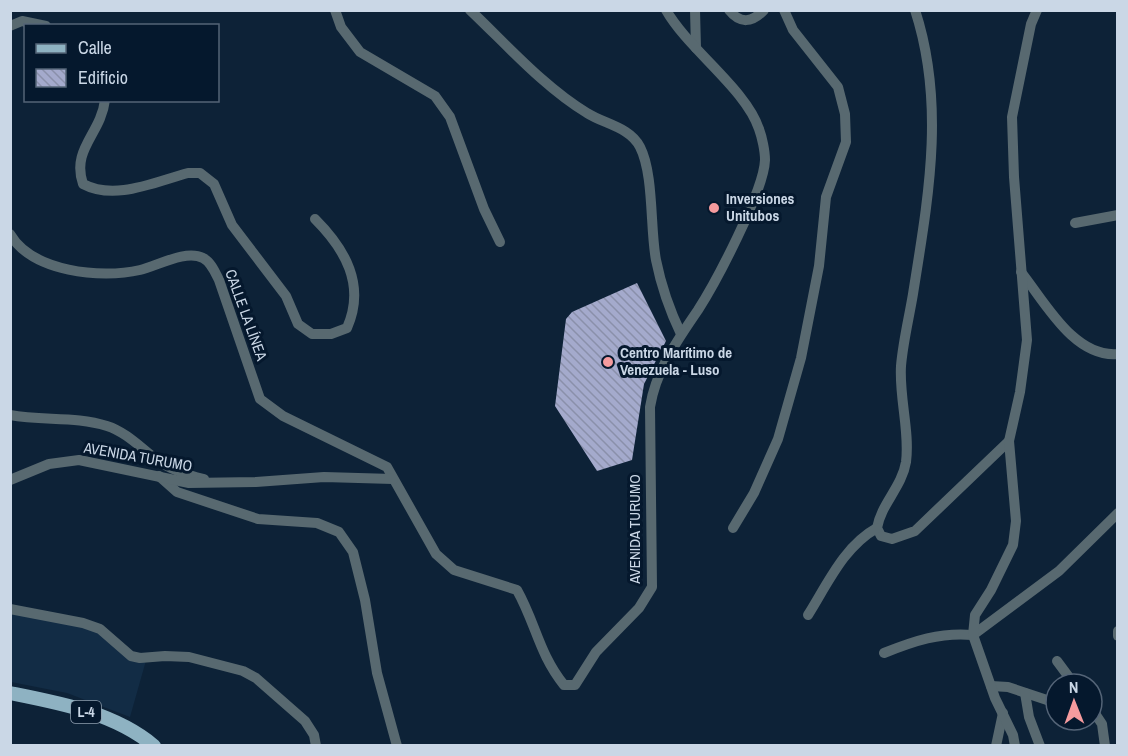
<svg xmlns="http://www.w3.org/2000/svg" width="1128" height="756" viewBox="0 0 1128 756" font-family="'Archivo Narrow',sans-serif">
<style>
.built{fill:#122c45}
.building{fill:url(#building-back-hatch)}
.lines{fill:none;stroke-linecap:round;stroke-linejoin:round}
.minor{stroke:#586970;stroke-width:10}
.major{stroke:#8eb2c2;stroke-width:14}
.poi-dot{fill:#f59b9e;stroke:#05182d;stroke-width:2}
.labels{text-anchor:middle;stroke-width:6;stroke-linejoin:round;paint-order:stroke}
.shield{fill:#05182d;stroke:#8f9eae;stroke-width:1.5}
.shield-label{font-size:14px;font-weight:bold;fill:#cad7e6}
.poi-label{font-size:15px;font-weight:bold;fill:#cad7e6;stroke:#05182d;text-anchor:start}
.street-label{font-size:15px;fill:#cad7e6;stroke:#05182d}
</style>
<defs>
<pattern id="building-back-hatch" width="6" height="6" patternUnits="userSpaceOnUse" patternTransform="scale(1.5)"><rect width="6" height="6" fill="#a4aacc"/><path d="M-1 5l2 2M0 0l6 6M5-1l2 2" fill="none" stroke="#8a90aa"/></pattern>
</defs>
<rect width="100%" height="100%" fill="#0d2237"/>
<!-- built -->
<path class="built" d="M 10,608 L 91,626 L 118,646 L 147,657 L 130,717 L 67,693 L 11,682 Z"/>
<!-- building -->
<path class="building" d="M 637,283 L 666,341 L 644,384 L 632,460 L 597,471 L 555,406 L 566,319 L 572,312 Z"/>
<g class="lines">
<!-- minor -->
<g class="minor">
<path d="M 335,10 L 341,27 L 360,52 L 435,96 L 450,117 L 484,209 L 500,242"/>
<path d="M 470,10 C 507,45 544,87 587,113 C 604,124 630,127 640,147 C 654,174 650,229 656,260 C 661,285 670,311 681,334"/>
<path d="M 695,10 L 696,48"/>
<path d="M 729,10 C 740,24 752,23 764,10"/>
<path d="M 915,10 C 946,105 928,199 913,294 C 909,318 903,342 901,366 C 899,398 910,431 906,462 C 902,487 881,504 877,528 L 881,536 L 892,539 L 915,531 L 1009,441"/>
<path d="M 10,26 L 22,21 L 46,26"/>
<path d="M 105,100 C 101,134 71,149 83,184 C 115,201 154,182 188,173 L 200,173 L 214,184 L 232,225 L 286,296 L 298,324 L 312,334 L 331,334 L 347,328 C 366,285 345,249 315,219"/>
<path d="M 1075,223 L 1118,215"/>
<path d="M 10,234 C 32,272 101,279 140,270 C 157,266 186,249 203,258 C 211,262 215,272 219,280 L 260,399 L 283,416 L 387,467 L 436,554 L 454,570 L 517,590 C 536,624 539,654 564,685 L 575,685 L 596,652 L 639,608 L 652,587 L 650,407 C 656,370 677,341 698,310 C 716,282 764,191 765,160 C 765,151 762,137 759,129 C 746,89 688,49 666,10"/>
<path d="M 1021,272 C 1045,302 1074,358 1118,354"/>
<path d="M 10,415 C 43,421 76,416 107,426 C 126,432 141,448 157,460 C 171,470 187,475 204,479"/>
<path d="M 159,476 L 177,492 L 258,519 L 317,523 L 339,532 L 353,552 L 365,600 L 377,673 L 397,746"/>
<path d="M 10,480 L 49,464 L 79,460 L 189,483 L 256,482 L 324,477 L 393,479"/>
<path d="M 733,528 L 754,493 L 778,439 L 801,358 L 819,266 L 826,197 L 846,142 L 845,114 L 838,87 L 793,30 L 784,10"/>
<path d="M 10,609 L 83,623 L 100,629 L 131,656 L 140,658 L 165,656 L 189,657 L 243,671 L 256,678 L 305,721 L 314,735 L 316,746"/>
<path d="M 808,615 C 827,585 844,546 877,528"/>
<path d="M 1118,631 L 1118,636"/>
<path d="M 884,653 C 914,641 940,632 973,635 L 1059,571 L 1118,513"/>
<path d="M 1057,661 L 1074,684"/>
<path d="M 991,686 L 1008,687 L 1056,703"/>
<path d="M 1025,693 L 1029,717 L 1040,746"/>
<path d="M 1092,709 L 1102,724 L 1105,746"/>
<path d="M 996,746 L 1003,713"/>
<path d="M 1015,746 L 1013,735 L 995,698 L 973,635 L 975,615 L 991,590 L 1013,545 L 1016,521 L 1009,441 L 1020,392 L 1027,340 L 1014,177 L 1012,117 L 1031,24 L 1037,10"/>
</g>
<!-- major -->
<path class="major" d="M 10,693 C 60,703 115,713 154,746"/>
</g>
<!-- markers -->
<g class="poi-dot">
<circle cx="714" cy="208" r="6"/>
<circle cx="608" cy="362" r="6"/>
</g>
<g class="labels">
<!-- shield labels -->
<rect class="shield" x="71" y="701" width="30" height="22" rx="4.5"/>
<g class="shield-label">
<text x="86" y="717">L-4</text>
</g>
<!-- poi labels -->
<g class="poi-label">
<text x="726" y="204">Inversiones<tspan x="726" dy="17">Unitubos</tspan></text>
<text x="620" y="358">Centro Marítimo de<tspan x="620" dy="17">Venezuela - Luso</tspan></text>
</g>
<!-- street labels -->
<g class="street-label">
<text transform="translate(246 315) rotate(70)" y="5">CALLE LA LÍNEA</text>
<text transform="translate(138 457) rotate(10)" y="5">AVENIDA TURUMO</text>
<text transform="translate(635 529) rotate(-90)" y="5">AVENIDA TURUMO</text>
</g>
</g>
<!-- border -->
<rect width="1128" height="756" fill="none" stroke="#cad7e6" stroke-width="24"/>
<!-- legend -->
<rect x="24" y="24" width="195" height="78" fill="#05182d" stroke="#546477" stroke-width="1.5"/>
<rect x="36" y="44" width="30" height="9" fill="#8eb2c2" stroke="#546477" stroke-width="1.5"/>
<text x="78" y="54" font-size="18" fill="#cad7e6">Calle</text>
<rect x="36" y="69" width="30" height="18" fill="url(#building-back-hatch)" stroke="#546477" stroke-width="1.5"/>
<text x="78" y="84" font-size="18" fill="#cad7e6">Edificio</text>
<!-- north arrow -->
<g transform="translate(1074 702) rotate(359)"><circle r="28" fill="#05182d" stroke="#546477" stroke-width="1.5"/>
<path d="M0-4.5L10 22L0 15L-10 22Z" fill="#f59b9e"/>
<text y="-9" font-size="16" font-weight="bold" text-anchor="middle" fill="#cad7e6">N</text>
</g>
</svg>
